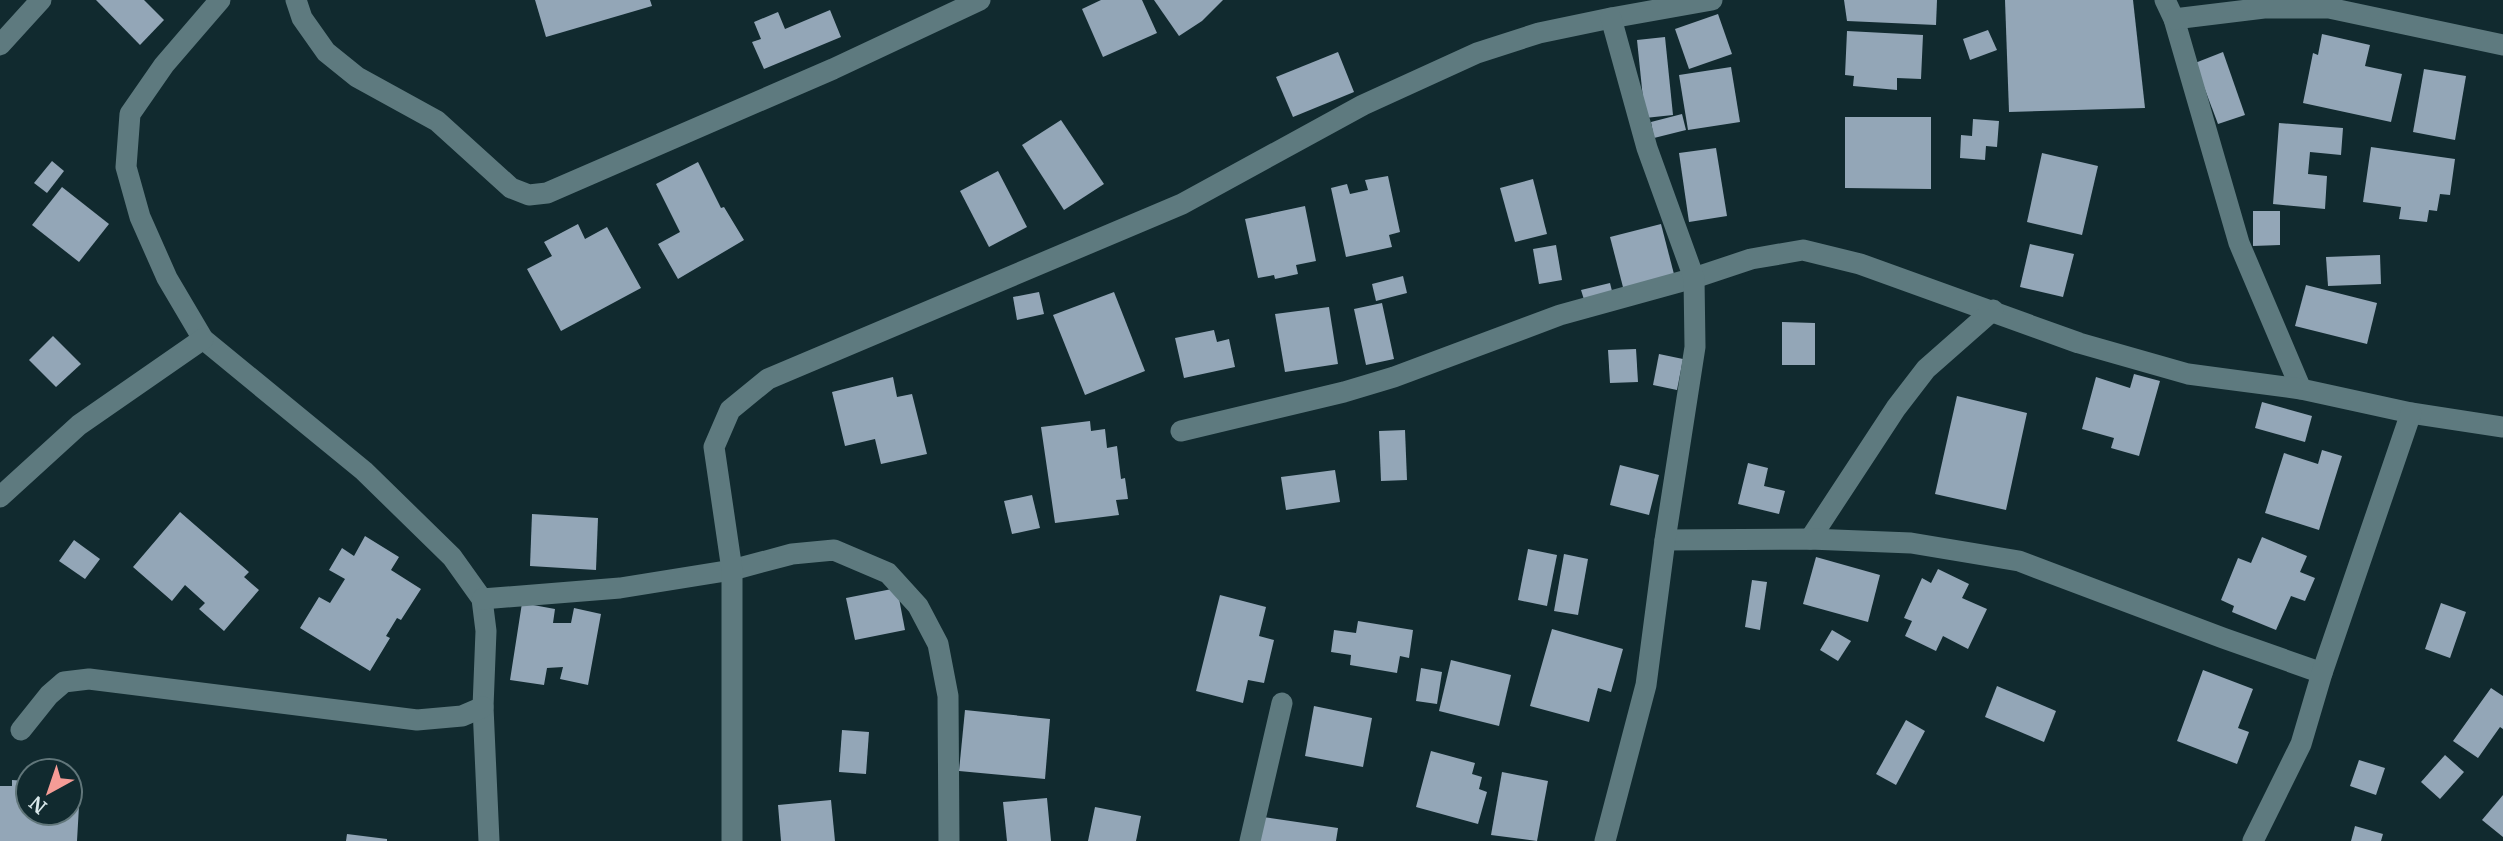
<svg xmlns="http://www.w3.org/2000/svg" width="2503" height="841" viewBox="0 0 2503 841" font-family="Merriweather,serif">
<style>
.building{fill:#93a6b7}
.lines{fill:none;stroke-linecap:round;stroke-linejoin:round}
.street{stroke:#5e7a7f;stroke-width:21}
</style>
<rect width="100%" height="100%" fill="#112a2f"/>
<!-- building -->
<g class="building">
<path d="M 96,0 L 144,0 L 164,20 L 140,45 Z"/>
<path d="M 535,0 L 650,0 L 652,6 L 546,37 Z"/>
<path d="M 1101,0 L 1142,0 L 1157,33 L 1103,57 L 1082,9 Z"/>
<path d="M 1154,0 L 1223,0 L 1202,21 L 1179,36 Z"/>
<path d="M 1844,0 L 1937,0 L 1936,25 L 1847,21 Z"/>
<path d="M 2005,0 L 2133,0 L 2145,108 L 2009,112 Z"/>
<path d="M 830,10 L 841,37 L 764,69 L 752,42 L 761,39 L 754,22 L 778,12 L 785,29 Z"/>
<path d="M 1718,14 L 1732,54 L 1689,69 L 1675,29 Z"/>
<path d="M 1988,30 L 1997,50 L 1970,60 L 1963,39 Z"/>
<path d="M 1847,31 L 1923,35 L 1921,79 L 1897,78 L 1897,90 L 1853,86 L 1854,76 L 1845,75 Z"/>
<path d="M 2322,34 L 2370,45 L 2365,66 L 2402,74 L 2391,122 L 2303,103 L 2313,53 L 2318,55 Z"/>
<path d="M 1665,37 L 1673,115 L 1645,118 L 1637,40 Z"/>
<path d="M 1338,52 L 1354,92 L 1293,117 L 1276,77 Z"/>
<path d="M 2223,52 L 2245,115 L 2218,124 L 2195,63 Z"/>
<path d="M 1731,67 L 1740,122 L 1688,130 L 1679,75 Z"/>
<path d="M 2424,69 L 2466,76 L 2455,140 L 2413,132 Z"/>
<path d="M 1682,114 L 1686,130 L 1654,138 L 1651,122 Z"/>
<path d="M 1845,117 L 1931,117 L 1931,189 L 1845,188 Z"/>
<path d="M 1973,119 L 1999,121 L 1997,147 L 1986,146 L 1985,160 L 1960,158 L 1961,135 L 1972,136 Z"/>
<path d="M 1061,120 L 1104,184 L 1064,210 L 1022,145 Z"/>
<path d="M 2279,123 L 2343,128 L 2341,155 L 2310,152 L 2308,174 L 2327,176 L 2325,209 L 2273,204 Z"/>
<path d="M 2371,147 L 2455,159 L 2450,195 L 2440,194 L 2437,211 L 2429,210 L 2427,222 L 2399,219 L 2401,207 L 2363,202 Z"/>
<path d="M 1716,148 L 1727,216 L 1689,222 L 1679,153 Z"/>
<path d="M 2042,153 L 2098,166 L 2082,235 L 2027,222 Z"/>
<path d="M 52,161 L 64,171 L 47,193 L 34,183 Z"/>
<path d="M 698,162 L 721,208 L 724,207 L 744,240 L 678,279 L 658,244 L 680,232 L 656,184 Z"/>
<path d="M 998,171 L 1027,227 L 989,247 L 960,191 Z"/>
<path d="M 1388,176 L 1400,232 L 1389,235 L 1392,247 L 1346,257 L 1331,188 L 1347,184 L 1350,194 L 1368,190 L 1365,180 Z"/>
<path d="M 1533,179 L 1547,234 L 1515,242 L 1500,188 Z"/>
<path d="M 62,187 L 109,224 L 79,262 L 32,225 Z"/>
<path d="M 1305,206 L 1316,261 L 1296,265 L 1298,274 L 1275,279 L 1274,275 L 1258,278 L 1245,219 Z"/>
<path d="M 2253,211 L 2280,211 L 2280,245 L 2253,246 Z"/>
<path d="M 578,224 L 585,239 L 607,227 L 641,288 L 561,331 L 527,269 L 552,256 L 544,242 Z"/>
<path d="M 1661,224 L 1675,278 L 1624,291 L 1610,237 Z"/>
<path d="M 2030,244 L 2074,254 L 2063,297 L 2020,287 Z"/>
<path d="M 1556,245 L 1562,280 L 1539,284 L 1533,249 Z"/>
<path d="M 2380,255 L 2381,284 L 2328,286 L 2326,257 Z"/>
<path d="M 1403,276 L 1407,293 L 1376,301 L 1372,284 Z"/>
<path d="M 1610,283 L 1614,299 L 1586,306 L 1581,290 Z"/>
<path d="M 2306,285 L 2377,303 L 2367,344 L 2295,326 Z"/>
<path d="M 1039,292 L 1044,314 L 1017,320 L 1013,297 Z"/>
<path d="M 1114,292 L 1145,371 L 1085,395 L 1053,315 Z"/>
<path d="M 1382,303 L 1394,359 L 1366,365 L 1354,309 Z"/>
<path d="M 1329,307 L 1338,364 L 1285,372 L 1275,314 Z"/>
<path d="M 1782,322 L 1815,323 L 1815,365 L 1782,365 Z"/>
<path d="M 1214,330 L 1217,342 L 1229,339 L 1235,367 L 1184,378 L 1175,338 Z"/>
<path d="M 53,336 L 81,364 L 56,387 L 29,360 Z"/>
<path d="M 1636,349 L 1638,382 L 1610,383 L 1608,350 Z"/>
<path d="M 1659,354 L 1683,359 L 1677,390 L 1653,385 Z"/>
<path d="M 2134,374 L 2160,381 L 2139,456 L 2111,448 L 2114,438 L 2082,429 L 2096,377 L 2130,388 Z"/>
<path d="M 893,377 L 897,397 L 912,394 L 927,454 L 881,464 L 875,439 L 845,446 L 832,392 Z"/>
<path d="M 1957,396 L 2027,413 L 2006,510 L 1935,494 Z"/>
<path d="M 2262,402 L 2312,416 L 2305,442 L 2255,428 Z"/>
<path d="M 1090,421 L 1091,431 L 1105,429 L 1107,448 L 1117,446 L 1121,479 L 1125,478 L 1128,499 L 1116,500 L 1119,515 L 1055,523 L 1041,427 Z"/>
<path d="M 1405,430 L 1407,480 L 1381,481 L 1379,431 Z"/>
<path d="M 2322,450 L 2342,456 L 2319,530 L 2265,513 L 2284,453 L 2318,464 Z"/>
<path d="M 1748,463 L 1768,468 L 1764,486 L 1785,491 L 1779,514 L 1738,504 Z"/>
<path d="M 1620,465 L 1659,475 L 1649,515 L 1610,505 Z"/>
<path d="M 1335,470 L 1340,502 L 1286,510 L 1281,477 Z"/>
<path d="M 1032,495 L 1040,528 L 1012,534 L 1004,501 Z"/>
<path d="M 180,512 L 249,572 L 244,577 L 259,590 L 224,631 L 199,609 L 205,603 L 185,585 L 172,601 L 133,567 Z"/>
<path d="M 532,514 L 598,518 L 596,570 L 530,566 Z"/>
<path d="M 365,536 L 399,557 L 391,570 L 421,589 L 401,620 L 397,618 L 386,636 L 390,638 L 370,671 L 300,628 L 319,597 L 330,603 L 345,579 L 329,570 L 342,548 L 354,556 Z"/>
<path d="M 2262,537 L 2307,556 L 2300,572 L 2315,578 L 2305,601 L 2291,596 L 2276,630 L 2232,612 L 2234,606 L 2221,600 L 2238,558 L 2251,563 Z"/>
<path d="M 74,540 L 100,559 L 85,579 L 59,561 Z"/>
<path d="M 1528,549 L 1557,555 L 1547,606 L 1518,600 Z"/>
<path d="M 1564,554 L 1588,559 L 1578,615 L 1554,611 Z"/>
<path d="M 1816,557 L 1880,575 L 1868,622 L 1803,604 Z"/>
<path d="M 1938,569 L 1969,584 L 1962,598 L 1987,609 L 1968,649 L 1943,636 L 1936,651 L 1905,636 L 1912,621 L 1904,618 L 1922,578 L 1931,583 Z"/>
<path d="M 1752,580 L 1767,582 L 1760,630 L 1745,627 Z"/>
<path d="M 897,588 L 905,630 L 855,640 L 846,598 Z"/>
<path d="M 1220,595 L 1266,607 L 1259,636 L 1274,640 L 1264,683 L 1248,680 L 1243,703 L 1196,691 Z"/>
<path d="M 522,603 L 555,609 L 553,623 L 571,623 L 574,608 L 601,614 L 588,685 L 560,679 L 563,667 L 547,668 L 544,685 L 510,680 Z"/>
<path d="M 2441,603 L 2466,612 L 2450,658 L 2425,649 Z"/>
<path d="M 1358,621 L 1413,630 L 1409,658 L 1400,656 L 1397,673 L 1350,665 L 1351,655 L 1331,652 L 1334,630 L 1356,633 Z"/>
<path d="M 1552,629 L 1623,649 L 1611,692 L 1598,688 L 1589,722 L 1530,706 Z"/>
<path d="M 1832,630 L 1851,641 L 1838,661 L 1820,650 Z"/>
<path d="M 1451,660 L 1511,675 L 1499,726 L 1439,711 Z"/>
<path d="M 1421,668 L 1442,672 L 1437,704 L 1416,701 Z"/>
<path d="M 2203,670 L 2253,689 L 2238,728 L 2249,732 L 2237,764 L 2177,741 Z"/>
<path d="M 1997,686 L 2056,711 L 2044,742 L 1985,717 Z"/>
<path d="M 2491,688 L 2503,696 L 2503,729 L 2500,727 L 2478,758 L 2453,741 Z"/>
<path d="M 1314,706 L 1372,718 L 1363,767 L 1305,756 Z"/>
<path d="M 965,710 L 1050,719 L 1045,779 L 959,771 Z"/>
<path d="M 1906,720 L 1925,731 L 1896,785 L 1876,774 Z"/>
<path d="M 842,730 L 869,732 L 866,774 L 839,772 Z"/>
<path d="M 1431,751 L 1475,763 L 1472,774 L 1482,777 L 1479,789 L 1487,792 L 1478,824 L 1416,807 Z"/>
<path d="M 2445,755 L 2464,772 L 2440,799 L 2421,782 Z"/>
<path d="M 2359,760 L 2385,768 L 2376,795 L 2350,786 Z"/>
<path d="M 1502,772 L 1548,781 L 1537,841 L 1491,835 Z"/>
<path d="M 12,780 L 28,781 L 28,813 L 70,813 L 70,806 L 79,806 L 77,841 L 0,841 L 0,786 L 12,786 Z"/>
<path d="M 2503,795 L 2503,837 L 2482,820 Z"/>
<path d="M 1047,798 L 1051,841 L 1007,841 L 1003,802 Z"/>
<path d="M 831,800 L 835,841 L 781,841 L 778,805 Z"/>
<path d="M 1095,807 L 1141,816 L 1136,841 L 1088,841 Z"/>
<path d="M 1263,817 L 1338,828 L 1336,841 L 1260,841 Z"/>
<path d="M 2355,826 L 2383,834 L 2381,841 L 2351,841 Z"/>
<path d="M 347,834 L 387,839 L 387,841 L 346,841 Z"/>
</g>
<g class="lines">
<!-- street -->
<g class="street">
<path d="M 220,0 L 164,65 L 130,114 L 126,167 L 140,217 L 167,278 L 203,339 L 364,471 L 452,557 L 482,599 L 486,631 L 483,707 L 489,841"/>
<path d="M 296,0 L 302,18 L 326,52 L 357,77 L 437,121 L 511,188 L 529,195 L 547,193 L 833,69 L 980,0"/>
<path d="M 2165,0 L 2174,19 L 2239,243 L 2301,389"/>
<path d="M 2174,19 L 2264,8 L 2329,8 L 2503,45"/>
<path d="M 0,45 L 41,0"/>
<path d="M 1181,431 L 1344,392 L 1394,377 L 1560,315 L 1694,278 L 1751,259 L 1803,250 L 1860,264 L 2079,343 L 2188,374 L 2301,389 L 2411,413 L 2503,427"/>
<path d="M 0,497 L 79,425 L 203,339"/>
<path d="M 1810,539 L 1896,408 L 1926,369 L 1993,310"/>
<path d="M 1665,540 L 1810,539 L 1911,543 L 2019,561 L 2223,638 L 2322,673"/>
<path d="M 482,599 L 620,588 L 732,570 L 792,554 L 834,550 L 888,573 L 918,606 L 938,644 L 948,696 L 949,841"/>
<path d="M 21,730 L 49,695 L 64,682 L 89,679 L 417,720 L 462,716 L 483,707"/>
<path d="M 732,841 L 732,570 L 714,447 L 730,410 L 768,379 L 1182,204 L 1363,105 L 1477,53 L 1539,33 L 1611,18 L 1712,0"/>
<path d="M 1250,841 L 1282,703"/>
<path d="M 1605,841 L 1646,685 L 1665,540 L 1695,347 L 1694,278 L 1647,148 L 1611,18"/>
<path d="M 2253,841 L 2301,744 L 2322,673 L 2411,413"/>
</g>
</g>
<!-- north arrow -->
<g transform="translate(49 792) rotate(220)"><circle r="33" fill="#112a2f" stroke="#61767a" stroke-width="2"/>
<path d="M0-5L12 26L0 18L-12 26Z" fill="#f59c96"/>
<text y="-10" font-size="19" font-weight="bold" text-anchor="middle" fill="#d9e8eb">N</text>
</g>
</svg>
